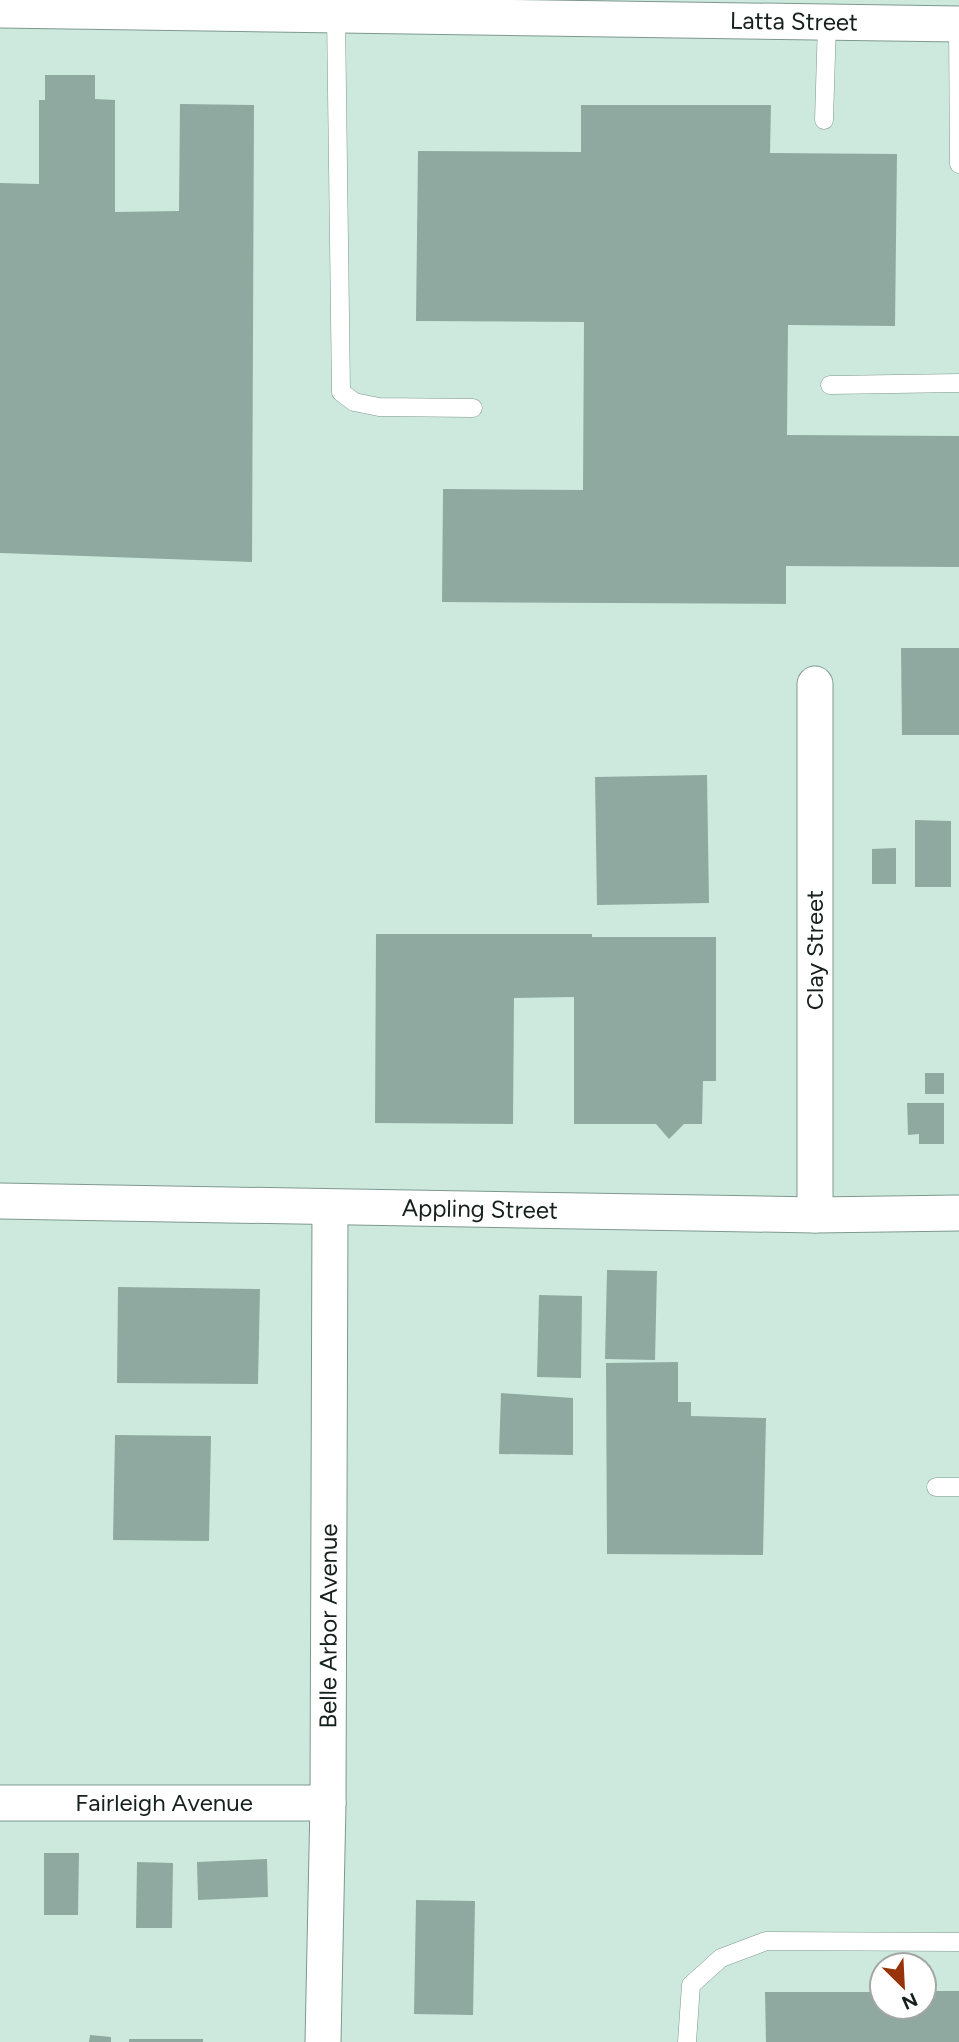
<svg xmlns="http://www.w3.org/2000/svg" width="959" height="2042" viewBox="0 0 959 2042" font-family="Figtree,sans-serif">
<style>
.building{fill:#8fa9a0}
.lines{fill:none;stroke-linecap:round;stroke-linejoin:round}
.lane-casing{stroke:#7e988f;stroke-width:19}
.street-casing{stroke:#7e988f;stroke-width:37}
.lane{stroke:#fff;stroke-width:18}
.street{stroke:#fff;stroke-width:35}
.labels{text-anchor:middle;stroke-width:7;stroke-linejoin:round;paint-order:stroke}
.street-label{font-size:24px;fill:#16201c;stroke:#fff}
</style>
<rect width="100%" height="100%" fill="#cde9de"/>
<!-- building -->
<g class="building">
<path d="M 45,75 L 95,75 L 95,99 L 115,100 L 115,212 L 179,211 L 180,104 L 254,105 L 252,562 L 0,553 L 0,183 L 39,184 L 39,100 L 45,100 Z"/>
<path d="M 581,105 L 771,105 L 770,153 L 897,154 L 895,326 L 788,325 L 787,435 L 959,436 L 959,567 L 786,566 L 786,604 L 442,602 L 443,489 L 583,490 L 584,322 L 416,321 L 418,151 L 581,152 Z"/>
<path d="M 901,648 L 959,648 L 959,735 L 902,735 Z"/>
<path d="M 707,775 L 709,903 L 597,905 L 595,777 Z"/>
<path d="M 915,820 L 951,821 L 951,887 L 915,887 Z"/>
<path d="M 896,848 L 896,884 L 872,884 L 872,849 Z"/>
<path d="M 376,934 L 592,934 L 592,937 L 716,937 L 716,1081 L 703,1081 L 702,1124 L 684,1124 L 669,1139 L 656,1124 L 574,1124 L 574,997 L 514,998 L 513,1124 L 375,1123 Z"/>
<rect x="925" y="1073" width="19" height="21"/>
<path d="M 907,1103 L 944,1103 L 944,1144 L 919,1144 L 919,1134 L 908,1135 Z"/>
<path d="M 607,1270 L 657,1271 L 655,1360 L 605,1359 Z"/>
<path d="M 118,1287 L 260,1289 L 258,1384 L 117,1383 Z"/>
<path d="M 539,1295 L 582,1296 L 581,1378 L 537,1377 Z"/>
<path d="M 678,1362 L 678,1402 L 691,1402 L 691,1416 L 766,1418 L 763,1555 L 607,1554 L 606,1363 Z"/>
<path d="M 501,1393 L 573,1398 L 573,1455 L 499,1454 Z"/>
<path d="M 115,1435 L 211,1436 L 209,1541 L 113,1540 Z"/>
<path d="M 44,1853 L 79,1853 L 78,1915 L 44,1915 Z"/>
<path d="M 267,1859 L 268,1897 L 198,1900 L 197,1862 Z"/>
<path d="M 137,1862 L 173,1863 L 172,1928 L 136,1928 Z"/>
<path d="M 416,1900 L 475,1901 L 473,2015 L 414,2014 Z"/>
<path d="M 924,1991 L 959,1991 L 959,2042 L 766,2042 L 765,1992 L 882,1992 L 882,2007 L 924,2007 Z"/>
<path d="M 90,2035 L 111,2037 L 111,2042 L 89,2042 Z"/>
<rect x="129" y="2039" width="74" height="3"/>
</g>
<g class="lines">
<!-- lane casing -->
<g class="lane-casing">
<g id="lane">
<path d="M 336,15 L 341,392 L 354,402 L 379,407 L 473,408"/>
<path d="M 958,24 L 959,164"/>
<path d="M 824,120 L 827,22"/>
<path d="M 830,385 L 959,383"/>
<path d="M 936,1487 L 959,1487"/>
<path d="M 687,2042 L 691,1985 L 721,1958 L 766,1941 L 959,1942"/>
</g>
</g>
<!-- street casing -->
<g class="street-casing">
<g id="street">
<path id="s1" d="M 0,10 L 959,24"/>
<path d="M 815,684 L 815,1215"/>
<path id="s2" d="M 0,1201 L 815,1215 L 959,1213"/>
<path id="s3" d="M 0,1803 L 328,1803"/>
<path id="s4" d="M 323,2042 L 328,1803 L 330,1208"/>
</g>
</g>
<!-- lane -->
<use href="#lane" class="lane"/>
<!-- street -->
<use href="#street" class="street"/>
</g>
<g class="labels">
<!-- street labels -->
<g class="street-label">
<text dy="8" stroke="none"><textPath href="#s1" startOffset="794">Latta Street</textPath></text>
<text transform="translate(815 950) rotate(-90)" y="8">Clay Street</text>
<text dy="8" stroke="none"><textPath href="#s2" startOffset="480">Appling Street</textPath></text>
<text dy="8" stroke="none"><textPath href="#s4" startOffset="416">Belle Arbor Avenue</textPath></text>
<text dy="8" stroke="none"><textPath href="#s3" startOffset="164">Fairleigh Avenue</textPath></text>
</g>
</g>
<!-- north arrow -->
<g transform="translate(903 1986) rotate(156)"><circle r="33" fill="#ffffff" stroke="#a2a6a4" stroke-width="2"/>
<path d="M0-5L12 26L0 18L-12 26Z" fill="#99330a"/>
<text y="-10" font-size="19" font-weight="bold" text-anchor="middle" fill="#16201c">N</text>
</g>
</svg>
